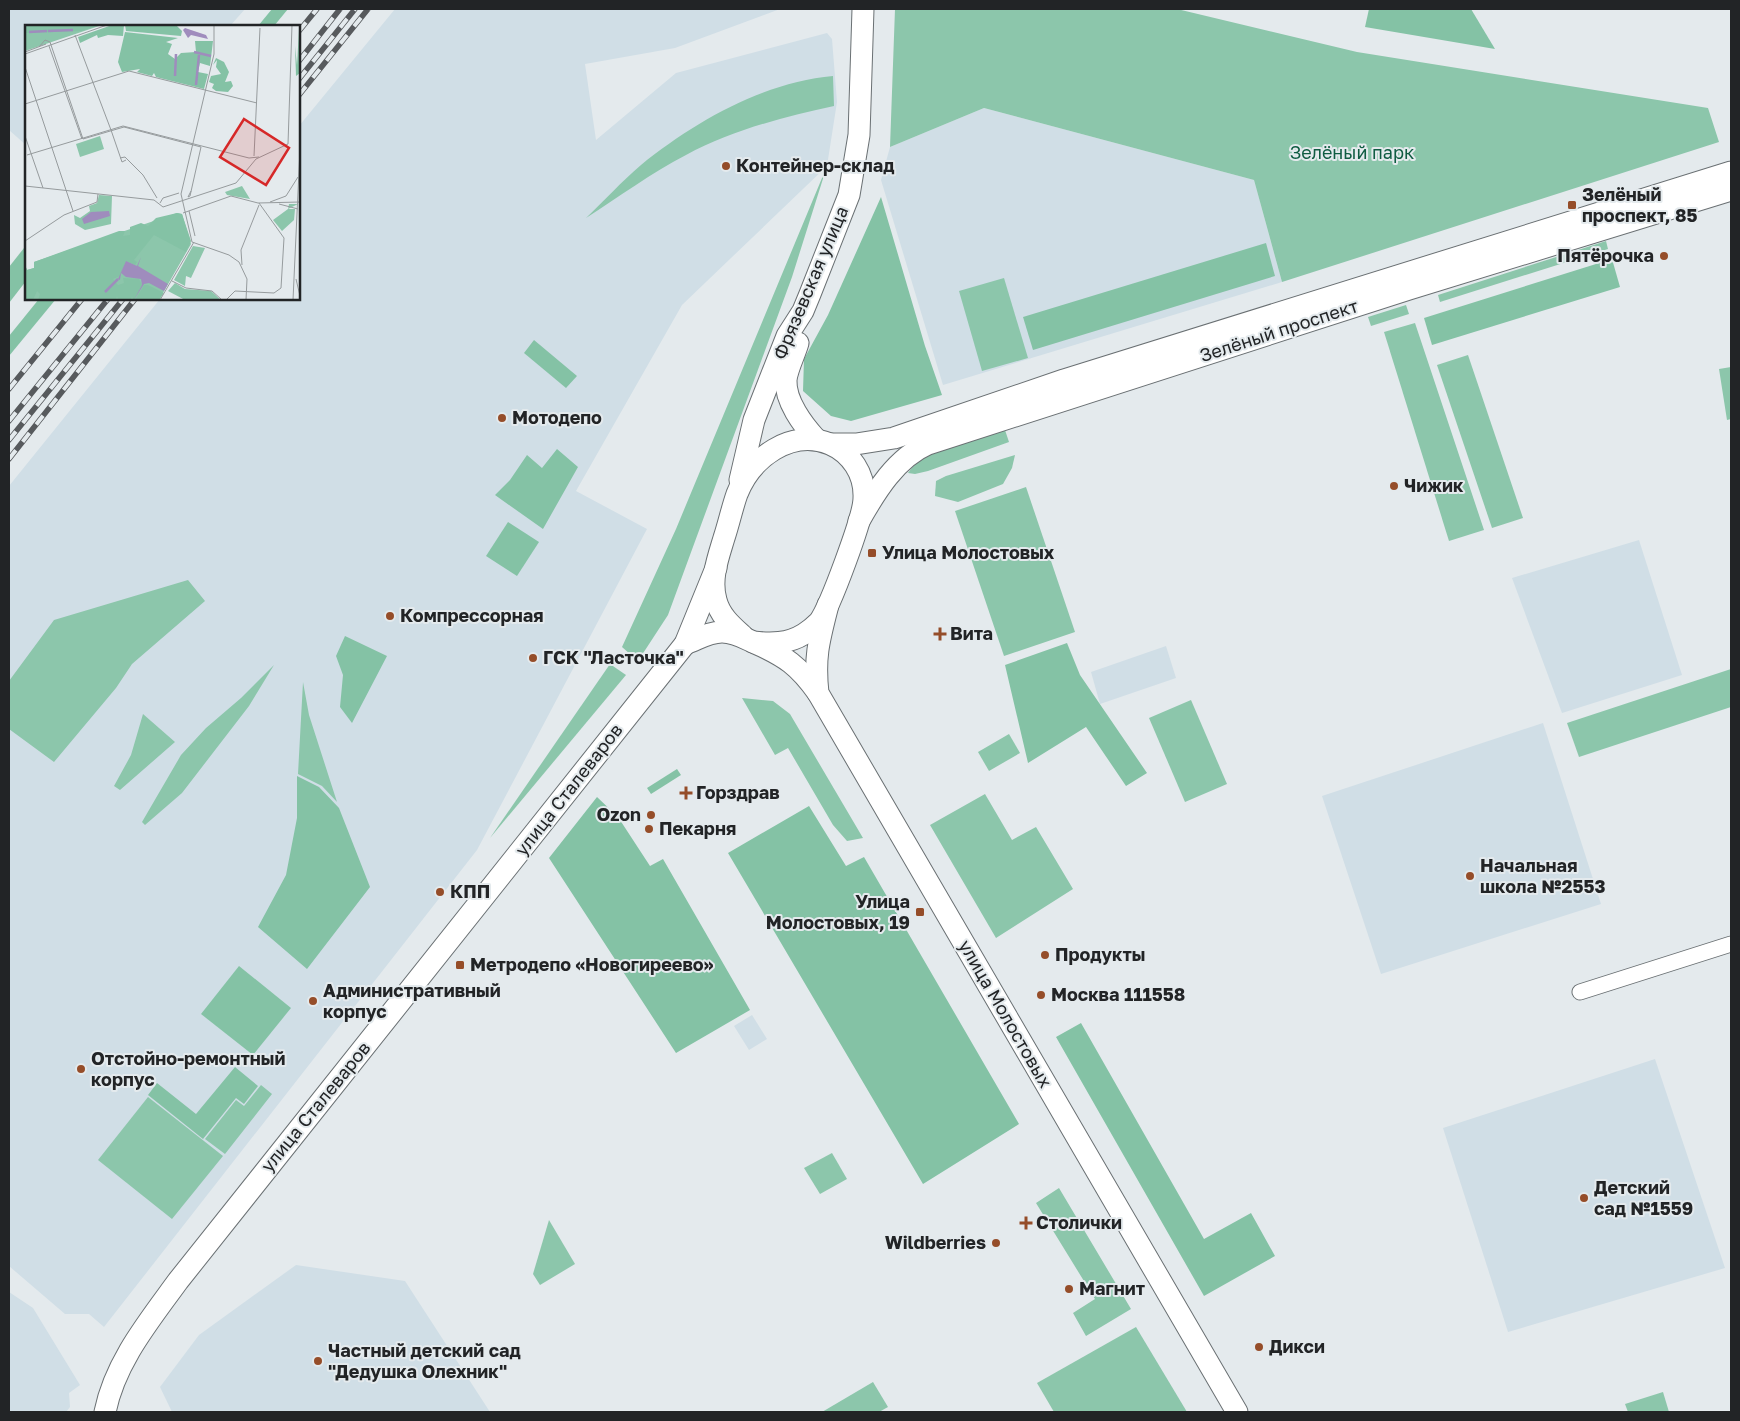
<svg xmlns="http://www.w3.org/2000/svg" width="1740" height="1421" viewBox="0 0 1740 1421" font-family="'Golos Text',sans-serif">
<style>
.built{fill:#d0dee6}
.green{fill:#8cc6ab}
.forest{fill:#84c2a5}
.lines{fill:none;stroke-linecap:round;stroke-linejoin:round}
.street-casing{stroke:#6a7073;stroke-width:17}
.secondary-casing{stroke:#6a7073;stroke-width:23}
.street{stroke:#fff;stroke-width:15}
.secondary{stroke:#fff;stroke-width:21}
.rail-casing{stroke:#575a5d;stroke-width:5.5}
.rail{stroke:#e4eaed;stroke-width:4;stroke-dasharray:11;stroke-linecap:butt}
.poi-dot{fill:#954d29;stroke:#e4eaed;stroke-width:2}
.labels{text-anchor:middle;stroke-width:4;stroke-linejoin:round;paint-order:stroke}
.park-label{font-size:18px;fill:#0f5c42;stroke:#e4eaed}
.poi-label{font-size:18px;font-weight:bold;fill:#222426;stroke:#e4eaed;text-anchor:start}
.street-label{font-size:18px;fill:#222426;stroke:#e4eaed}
.inset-river{fill:none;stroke:#9f8cbd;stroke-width:2.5}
.inset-road{fill:none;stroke:#969b9d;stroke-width:1}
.view{fill:#d62828;fill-opacity:0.15;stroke:#d62828;stroke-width:2.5}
.inset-edge{fill:none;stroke:#222426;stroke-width:2.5}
</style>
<rect width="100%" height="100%" fill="#e4eaed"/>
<!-- built -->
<g class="built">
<path d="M 9,9 L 245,9 L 230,26 L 26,26 L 26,145 L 9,130 Z"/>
<path d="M 395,9 L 780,9 L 675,48 L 585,64 L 596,140 L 676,73 L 827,33 L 832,39 L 837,102 L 827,166 L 682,305 L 576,491 L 647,529 L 477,850 L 104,1327 L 89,1314 L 65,1314 L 9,1266 L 9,486 L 160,299 L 299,299 L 299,126 Z"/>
<path d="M 984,108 L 1254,180 L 1282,282 L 943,385 L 881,180 L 890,147 Z"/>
<path d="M 1639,540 L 1682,675 L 1562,713 L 1512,578 Z"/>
<path d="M 1166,646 L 1176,678 L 1100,704 L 1091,672 Z"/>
<path d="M 1543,723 L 1601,904 L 1381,974 L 1322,796 Z"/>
<path d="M 752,1015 L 767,1039 L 749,1050 L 734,1026 Z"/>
<path d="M 1655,1059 L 1725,1268 L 1508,1332 L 1443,1128 Z"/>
<path d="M 296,1265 L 405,1281 L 490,1412 L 172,1412 L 160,1387 L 199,1335 Z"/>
<path d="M 9,1292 L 33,1308 L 80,1385 L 69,1393 L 70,1407 L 66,1412 L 9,1412 Z"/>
</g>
<!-- green -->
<g class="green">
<path d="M 895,9 L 1177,9 L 1357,52 L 1708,108 L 1719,142 L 1282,282 L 1254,180 L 984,108 L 890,147 Z"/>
<path d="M 833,76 L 834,106 C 784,117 732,130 686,155 C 651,173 619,197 586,218 C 604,201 622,181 641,165 C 694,122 764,82 833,76 Z"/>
<path d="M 827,166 L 792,277 L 668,615 L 638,661 L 622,647 L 676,529 Z"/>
<path d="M 1606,241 L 1608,249 L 1440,302 L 1438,295 Z"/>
<path d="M 1004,278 L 1028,358 L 982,371 L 959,291 Z"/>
<path d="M 1406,305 L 1409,314 L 1371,326 L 1368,317 Z"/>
<path d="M 1415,323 L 1484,530 L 1449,541 L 1384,332 Z"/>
<path d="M 1468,355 L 1523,518 L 1492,528 L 1437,365 Z"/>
<path d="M 1731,367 L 1731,419 L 1727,420 L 1719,369 Z"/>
<path d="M 1005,430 L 1009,442 L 928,471 L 915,474 L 908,473 C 924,448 978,439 1005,430 Z"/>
<path d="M 1015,455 L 1012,468 L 1003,484 L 958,502 L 935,496 L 936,481 L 946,476 Z"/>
<path d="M 1026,487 L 1075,632 L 1004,656 L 955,511 Z"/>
<path d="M 188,580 L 205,601 L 132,664 L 116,688 L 54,762 L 9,729 L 9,681 L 54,620 Z"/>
<path d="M 610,664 L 626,675 L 490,838 Z"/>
<path d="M 274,665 L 249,706 L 182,793 L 145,825 L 142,822 L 181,755 L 206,728 L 241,698 Z"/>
<path d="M 1731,669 L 1731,707 L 1579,757 L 1567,723 Z"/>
<path d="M 303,682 L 309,715 L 337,802 L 322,786 L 298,774 Z"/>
<path d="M 742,698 L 773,701 L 790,714 L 863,838 L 847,841 L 833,825 L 788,748 L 775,755 Z"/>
<path d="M 1191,700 L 1227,784 L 1185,802 L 1149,718 Z"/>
<path d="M 143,714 L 175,742 L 120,790 L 114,786 L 131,755 Z"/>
<path d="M 1009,734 L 1020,753 L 989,771 L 978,752 Z"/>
<path d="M 985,794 L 1012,840 L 1036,827 L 1073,889 L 996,938 L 930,825 Z"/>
<path d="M 261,1085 L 272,1094 L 225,1154 L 205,1139 L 236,1100 L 244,1106 Z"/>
<path d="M 148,1097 L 223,1156 L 172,1219 L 98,1160 Z"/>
<path d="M 832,1153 L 847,1179 L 820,1194 L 804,1168 Z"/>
<path d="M 1059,1188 L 1131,1309 L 1086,1336 L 1073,1313 L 1095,1299 L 1036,1203 Z"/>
<path d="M 549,1220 L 575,1264 L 540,1285 L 533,1274 Z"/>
<path d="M 1136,1327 L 1187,1412 L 1054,1412 L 1037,1383 Z"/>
<path d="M 873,1382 L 888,1407 L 879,1412 L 822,1412 Z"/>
<path d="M 1663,1392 L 1669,1412 L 1628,1412 L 1625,1404 Z"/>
</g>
<!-- forest -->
<g class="forest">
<path d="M 272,9 L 288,9 L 274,26 L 258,26 Z"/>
<path d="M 1369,9 L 1471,9 L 1495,49 L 1365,27 Z"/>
<path d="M 881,197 L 925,346 L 942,395 L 851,421 L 831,416 L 803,391 L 804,359 L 828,315 Z"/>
<path d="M 1266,243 L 1275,276 L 1033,350 L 1023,317 Z"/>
<path d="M 24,248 L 26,248 L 26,281 L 9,303 L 9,267 Z"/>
<path d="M 1612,259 L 1620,287 L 1432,345 L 1424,318 Z"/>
<path d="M 39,299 L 56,299 L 9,356 L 9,336 Z"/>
<path d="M 534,340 L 577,376 L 566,388 L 524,353 Z"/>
<path d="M 557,449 L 578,467 L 543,529 L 495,495 L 510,480 L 527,455 L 542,468 Z"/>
<path d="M 508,522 L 539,542 L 517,576 L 486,556 Z"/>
<path d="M 345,636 L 387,656 L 352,723 L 340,707 L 343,675 L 336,656 Z"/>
<path d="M 1067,643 L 1080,675 L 1147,773 L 1126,786 L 1086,727 L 1028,763 L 1005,665 Z"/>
<path d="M 677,769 L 681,775 L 651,794 L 647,788 Z"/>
<path d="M 297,776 L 319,787 L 339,808 L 370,887 L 307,969 L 258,927 L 286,875 L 297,818 Z"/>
<path d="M 597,797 L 618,817 L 650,866 L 663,859 L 750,1010 L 676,1053 L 549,858 Z"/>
<path d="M 809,806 L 846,866 L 864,857 L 1019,1124 L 923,1184 L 728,853 Z"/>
<path d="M 239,966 L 291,1008 L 253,1055 L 201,1014 Z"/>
<path d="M 1081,1023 L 1204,1239 L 1251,1213 L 1275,1256 L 1204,1296 L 1056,1037 Z"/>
<path d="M 235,1067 L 258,1086 L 244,1104 L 236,1098 L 203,1139 L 148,1095 L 157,1083 L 196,1114 Z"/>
</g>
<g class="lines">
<!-- street casing -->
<g class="street-casing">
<path id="street" d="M 1580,992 L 1731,944"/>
</g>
<!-- secondary casing -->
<g class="secondary-casing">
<g id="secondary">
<path d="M 798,343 C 795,354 787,369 786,380 C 785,401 803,425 816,439"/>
<path d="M 831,444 L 856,444 L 894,438 L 1064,380 L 1731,172"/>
<path d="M 740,480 L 754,420 L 787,336 L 803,311 L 810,294 L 849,195 L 859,135 L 863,9"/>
<path d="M 859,521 C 876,491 896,458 928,444 L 1409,289 L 1731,190"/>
<path d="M 828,605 C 819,640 814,657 818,693 L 1237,1412"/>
<path d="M 743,636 C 732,626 720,616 716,600 C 710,579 718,558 724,538 C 729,523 732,508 737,494 C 751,458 791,428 830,444 C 851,453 865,474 864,498 C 864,516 830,607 819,622 C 815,626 809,631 804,634 C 788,644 771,644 753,642"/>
<path d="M 685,644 C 697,640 708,632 722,632 C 735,632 744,638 755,643 C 785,656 799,666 818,693"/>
<path d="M 105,1412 C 115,1362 149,1321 178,1281 L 685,644 L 716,568"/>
</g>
</g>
<!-- street -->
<use href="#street" class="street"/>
<!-- secondary -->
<use href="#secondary" class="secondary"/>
<!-- rail casing -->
<g class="rail-casing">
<g id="rail">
<path d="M 299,31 L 317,9"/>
<path d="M 299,61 L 340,9"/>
<path d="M 299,79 L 355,9"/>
<path d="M 299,95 L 368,9"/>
<path d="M 9,389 L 82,299"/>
<path d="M 9,421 L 108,299"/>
<path d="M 9,440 L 123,299"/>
<path d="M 9,459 L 135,299"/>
</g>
</g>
<!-- rail -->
<use href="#rail" class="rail"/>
</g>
<!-- markers -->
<g class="poi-dot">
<circle cx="726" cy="166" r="5"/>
<rect x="1567" y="200" width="10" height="10" rx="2.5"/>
<circle cx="1664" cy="256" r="5"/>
<circle cx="502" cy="418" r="5"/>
<circle cx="1394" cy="486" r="5"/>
<rect x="867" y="548" width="10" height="10" rx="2.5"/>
<circle cx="390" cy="616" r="5"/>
<path d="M937.5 626.5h5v5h5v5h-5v5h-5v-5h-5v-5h5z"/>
<circle cx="533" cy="658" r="5"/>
<path d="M683.5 785.5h5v5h5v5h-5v5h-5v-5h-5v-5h5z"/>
<circle cx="651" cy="815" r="5"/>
<circle cx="649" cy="829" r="5"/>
<circle cx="1470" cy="876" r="5"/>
<circle cx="440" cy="892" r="5"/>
<rect x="915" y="907" width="10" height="10" rx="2.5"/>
<circle cx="1045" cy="955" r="5"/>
<rect x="455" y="960" width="10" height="10" rx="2.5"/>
<circle cx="1041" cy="995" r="5"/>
<circle cx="313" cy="1001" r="5"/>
<circle cx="81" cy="1069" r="5"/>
<circle cx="1584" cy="1198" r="5"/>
<path d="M1023.5 1215.5h5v5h5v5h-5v5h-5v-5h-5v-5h5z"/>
<circle cx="996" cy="1243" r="5"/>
<circle cx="1069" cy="1289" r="5"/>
<circle cx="1259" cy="1347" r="5"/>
<circle cx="318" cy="1361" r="5"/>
</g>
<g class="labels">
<!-- park labels -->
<g class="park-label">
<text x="1352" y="159">Зелёный парк</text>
</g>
<!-- poi labels -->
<g class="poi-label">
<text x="736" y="172">Контейнер-склад</text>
<text x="1582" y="201">Зелёный<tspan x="1582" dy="21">проспект, 85</tspan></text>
<text x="1654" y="262" text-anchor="end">Пятёрочка</text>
<text x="512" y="424">Мотодепо</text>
<text x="1404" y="492">Чижик</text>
<text x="882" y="559">Улица Молостовых</text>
<text x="400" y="622">Компрессорная</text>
<text x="950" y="640">Вита</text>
<text x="543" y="664">ГСК "Ласточка"</text>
<text x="696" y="799">Горздрав</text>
<text x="641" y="821" text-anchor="end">Ozon</text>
<text x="659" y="835">Пекарня</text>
<text x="1480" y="872">Начальная<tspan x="1480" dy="21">школа №2553</tspan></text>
<text x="450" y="898">КПП</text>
<text x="910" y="908" text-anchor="end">Улица<tspan x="910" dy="21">Молостовых, 19</tspan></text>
<text x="1055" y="961">Продукты</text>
<text x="470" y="971">Метродепо «Новогиреево»</text>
<text x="323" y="997">Административный<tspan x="323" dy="21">корпус</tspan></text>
<text x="1051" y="1001">Москва 111558</text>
<text x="91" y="1065">Отстойно-ремонтный<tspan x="91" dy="21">корпус</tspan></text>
<text x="1594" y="1194">Детский<tspan x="1594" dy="21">сад №1559</tspan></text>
<text x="1036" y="1229">Столички</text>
<text x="986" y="1249" text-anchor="end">Wildberries</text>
<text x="1079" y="1295">Магнит</text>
<text x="1269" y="1353">Дикси</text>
<text x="328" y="1357">Частный детский сад<tspan x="328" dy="21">"Дедушка Олехник"</tspan></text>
</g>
<!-- street labels -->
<g class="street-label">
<text transform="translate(811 283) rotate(-67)" y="6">Фрязевская улица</text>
<text transform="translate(1279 331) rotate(-18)" y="6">Зелёный проспект</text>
<text transform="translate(569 790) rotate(-52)" y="6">улица Сталеваров</text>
<text transform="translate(1005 1014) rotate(60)" y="6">улица Молостовых</text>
<text transform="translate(316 1107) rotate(-51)" y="6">улица Сталеваров</text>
</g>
</g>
<!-- overview -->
<g transform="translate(25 25)">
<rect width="275" height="275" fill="#e4eaed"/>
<path d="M 0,0 L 77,0 L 0,26 ZM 75,111 L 79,124 L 55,132 L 51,119 ZM 217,161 L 225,174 L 202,170 L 200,167 ZM 74,170 L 87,171 L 86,199 L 60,205 L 50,199 L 49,190 L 55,193 L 65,186 L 64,181 L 72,178 ZM 264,179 L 273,179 L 263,184 L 270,184 L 269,195 L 257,206 L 248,195 L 263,184 ZM 152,188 L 157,189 L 166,219 L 134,275 L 0,275 L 0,240 L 2,245 L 9,243 L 9,237 ZM 168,221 L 180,223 L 166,253 L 161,251 L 160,261 L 149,255 ZM 150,258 L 160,264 L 186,266 L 196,275 L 160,275 L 143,266 Z" fill="#8cc6ab"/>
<path d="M 0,0 L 75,0 L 56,6 L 0,8 ZM 87,0 L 99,0 L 98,11 L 83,10 L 73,13 L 72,10 L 55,18 L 53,12 ZM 100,0 L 151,0 L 157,6 L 156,11 L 101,6 ZM 274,4 L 275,48 L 271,51 L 270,21 L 272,40 ZM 100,7 L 153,13 L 141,17 L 147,19 L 143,29 L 150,34 L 156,28 L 171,27 L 170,16 L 188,16 L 185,41 L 175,38 L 173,47 L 183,49 L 179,64 L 131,52 L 129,48 L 127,51 L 112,47 L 115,44 L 97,47 L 93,37 ZM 191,33 L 199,37 L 204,47 L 200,57 L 206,56 L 208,61 L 203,67 L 191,66 L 187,63 L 189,59 L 184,57 L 186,51 L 196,49 L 191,42 L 192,35 L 188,40 ZM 152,188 L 157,189 L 166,216 L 161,227 L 129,210 L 109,235 L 112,237 L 110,240 L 101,236 L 95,251 L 88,254 L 93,260 L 99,258 L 98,253 L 114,254 L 117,260 L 109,275 L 107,272 L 105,275 L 93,275 L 92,271 L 91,275 L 13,275 L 15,269 L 12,266 L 8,275 L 0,275 L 0,240 L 2,245 L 9,243 L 9,237 L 94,206 L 100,206 L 98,211 L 105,210 L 105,202 L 116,198 L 123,201 L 131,193 ZM 119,260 L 123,260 L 139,268 L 134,275 L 110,275 Z" fill="#84c2a5"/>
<path d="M 160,3 L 181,10 L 183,14 L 166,10 L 163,13 L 158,5 ZM 66,187 L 84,186 L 85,191 L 59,199 L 57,194 ZM 116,232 L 113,241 L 143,259 L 139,266 L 124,258 L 119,259 L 109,275 L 117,260 L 116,254 L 101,252 L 96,248 L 95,255 L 93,254 L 101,236 L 112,241 Z" fill="#9f8cbd"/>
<path class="inset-river" d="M 23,6 L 48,5M 4,7 L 22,6M 169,27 L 186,31M 150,51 L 151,29M 171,60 L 174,30M 80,267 L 93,254"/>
<path class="inset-road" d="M 189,0 L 189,29 L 156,169 L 167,217 L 204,230 L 214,237 L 222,254 L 221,275M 50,10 L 86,105M 24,21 L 57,114M 14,22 L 20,15 L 25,17 L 58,114 L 99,102 L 176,122 L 165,171 L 163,172 L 166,166M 0,27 L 21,19M 0,29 L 82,0M 0,42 L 48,186M 0,79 L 104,46 L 232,78M 86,105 L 97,137 L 101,135M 0,111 L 18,163M 2,130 L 98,101 L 224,133 L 234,132M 229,131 L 235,3M 95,133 L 100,132 L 118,150 L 132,173M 0,161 L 129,175 L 138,182 L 211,158 L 231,134 L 263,119 L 267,0M 245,177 L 261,171 L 273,152M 135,178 L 138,173 L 154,168M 254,179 L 273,184M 164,186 L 170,211M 158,188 L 206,171 L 233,178 L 275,177M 0,216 L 39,190 L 72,177 L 73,169M 217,240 L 216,225 L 234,180M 271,254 L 275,271M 147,256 L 161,263 L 187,266 L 197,275M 135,275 L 169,217M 201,275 L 210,266 L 249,268 L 256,263 L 259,213 L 234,178M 268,275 L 275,124"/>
<path class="view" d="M 219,94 L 264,123 L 241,160 L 195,132 Z"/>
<rect width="275" height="275" class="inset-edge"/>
</g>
<!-- border -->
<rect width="1740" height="1421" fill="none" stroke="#222426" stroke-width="20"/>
</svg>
